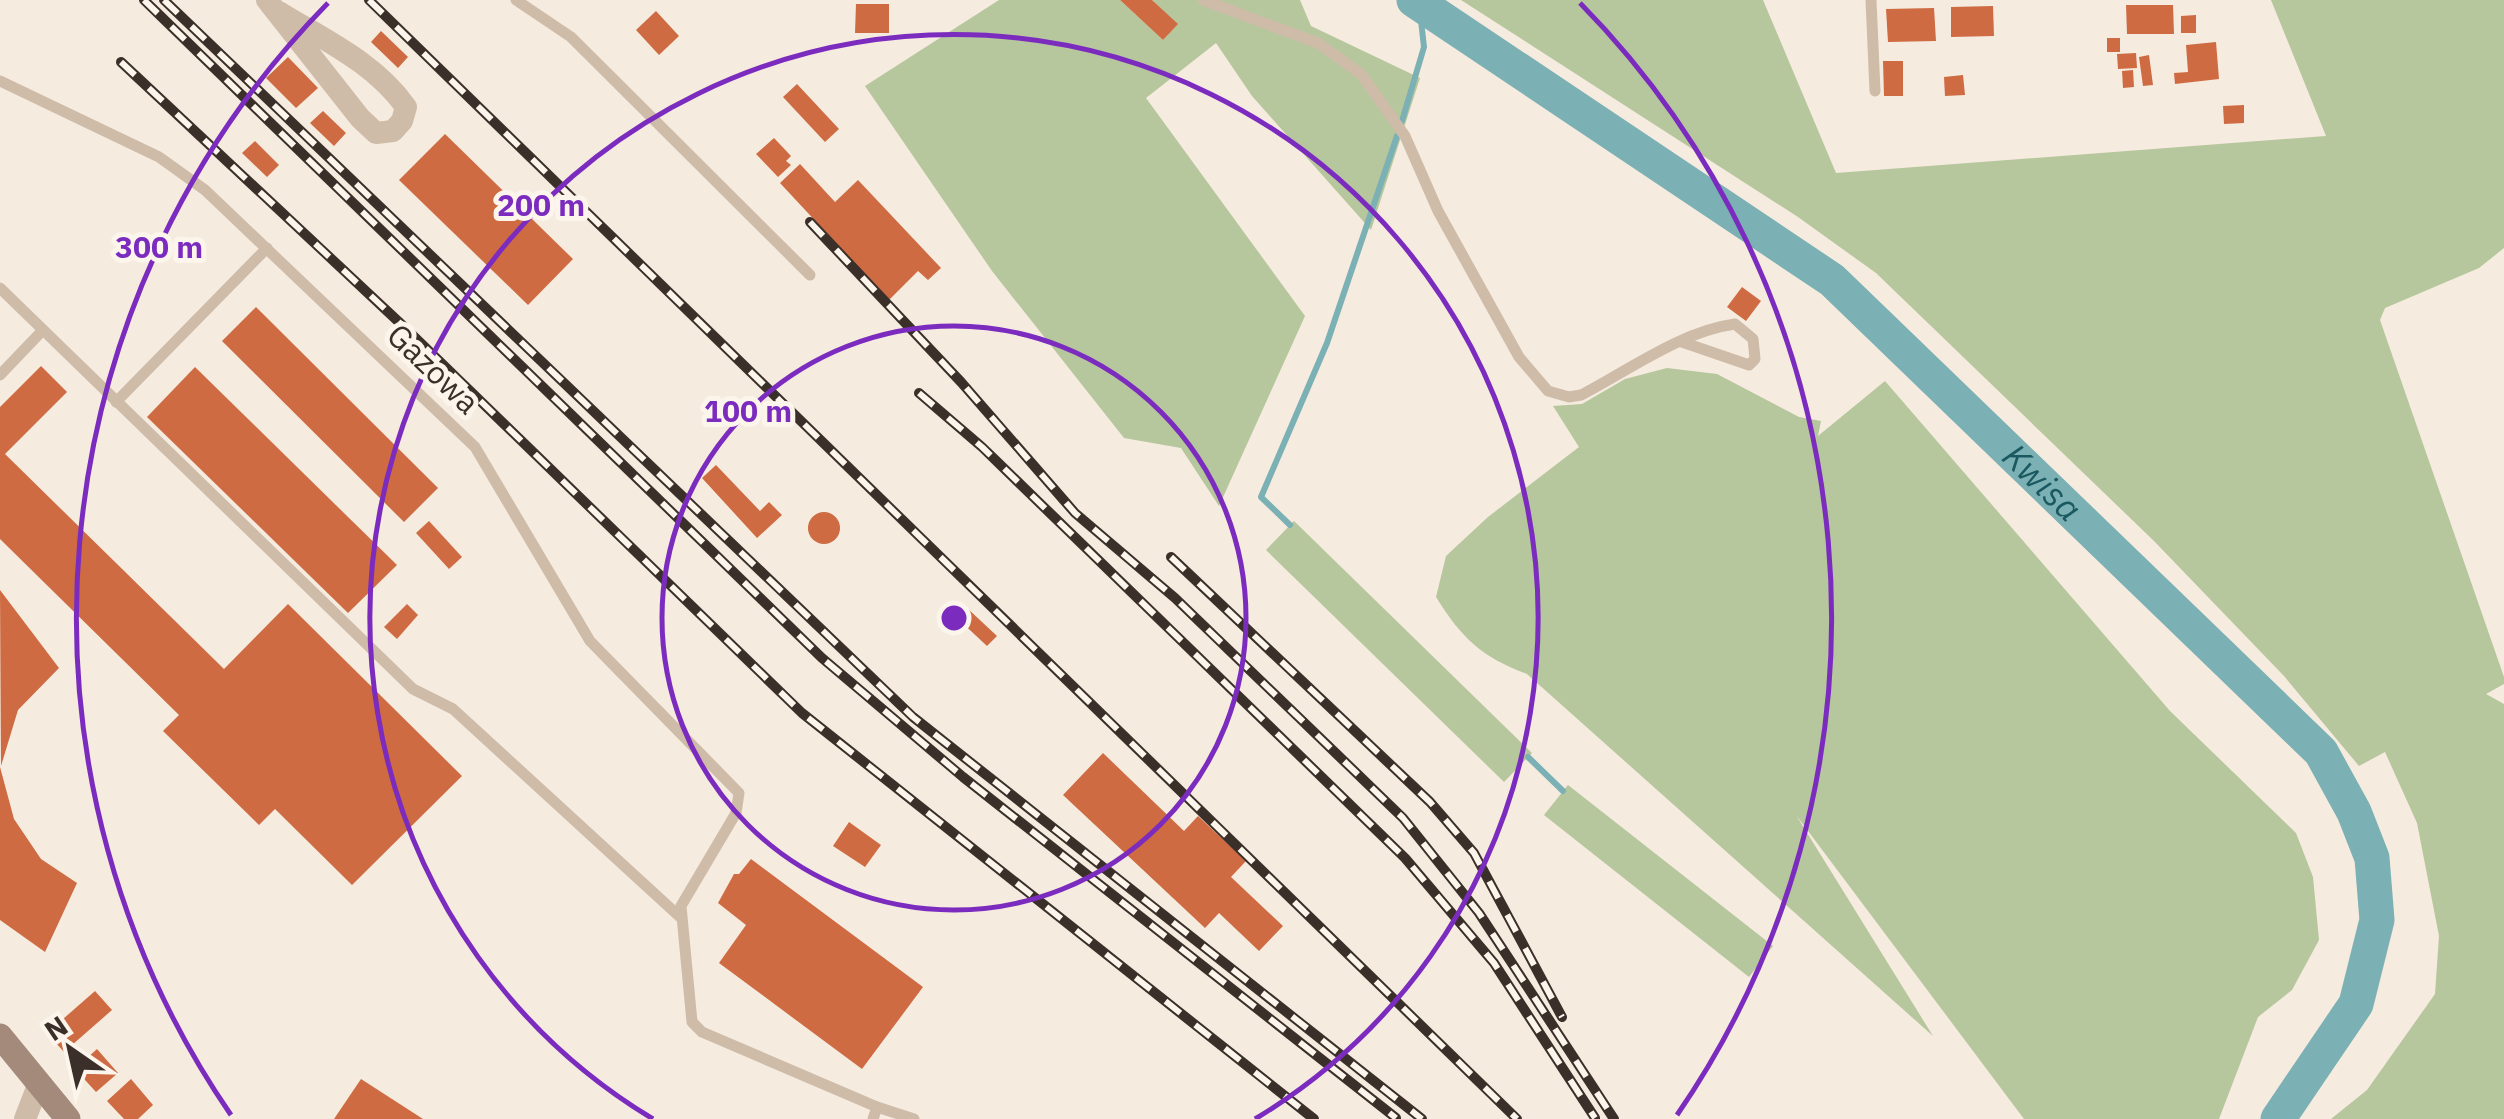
<svg xmlns="http://www.w3.org/2000/svg" width="2504" height="1119" viewBox="0 0 2504 1119" font-family="'IBM Plex Sans',sans-serif">
<style>
.green{fill:#b6c69d}
.lines{fill:none;stroke-linecap:round;stroke-linejoin:round}
.stream{stroke:#7bb0b4;stroke-width:6}
.river{stroke:#7bb0b4;stroke-width:35}
.building{fill:#cf6b42}
.service{stroke:#cebca9;stroke-width:11}
.minor{stroke:#cebca9;stroke-width:22}
.secondary{stroke:#a38a7a;stroke-width:25}
.rail-casing{stroke:#3b3029;stroke-width:10}
.rail{stroke:#fcf5ec;stroke-width:6;stroke-dasharray:19;stroke-linecap:butt}
.ring{fill:none;stroke:#7b2cbf;stroke-width:5}
.labels{text-anchor:middle;stroke-width:10;stroke-linejoin:round;paint-order:stroke}
.street-label{font-size:32px;fill:#3b3029;stroke:#fcf5ec}
.water-label{font-size:35px;font-style:italic;fill:#1b5961;stroke:#fcf5ec}
.centre{fill:#7b2cbf;stroke:#fcf5ec;stroke-width:5}
.ring-label{font-size:30px;text-anchor:middle;font-weight:bold;fill:#7b2cbf;stroke:#fcf5ec;stroke-width:10;stroke-linejoin:round;paint-order:stroke}
</style>
<rect width="100%" height="100%" fill="#f5ebdf"/>
<!-- green -->
<g class="green">
<path d="M 999,0 L 1120,0 L 1163,40 L 1177,24 L 1152,0 L 1300,0 L 1311,26 L 1420,78 L 1371,230 L 1252,96 L 1216,43 L 1146,98 L 1305,316 L 1219,506 L 1181,448 L 1124,438 L 992,271 L 865,86 Z"/>
<path d="M 1461,0 L 1763,0 L 1836,173 L 2326,136 L 2271,0 L 2504,0 L 2504,248 L 2479,268 L 2385,308 L 2380,320 L 2504,677 L 2504,684 L 2486,694 L 2504,704 L 2504,1119 L 2331,1119 L 2367,1090 L 2435,994 L 2439,936 L 2417,823 L 2385,752 L 2359,766 L 2284,676 L 2154,541 L 1876,273 L 1798,217 Z"/>
<path d="M 1667,368 L 1717,374 L 1799,417 L 1821,421 L 1818,436 L 1885,381 L 2170,711 L 2296,833 L 2313,877 L 2319,940 L 2292,990 L 2258,1017 L 2219,1119 L 2024,1119 L 1796,815 L 1933,1036 L 1527,674 C 1482,657 1462,639 1436,597 L 1446,556 L 1488,517 L 1579,447 L 1553,406 L 1582,404 L 1625,379 Z"/>
<path d="M 1294,521 L 1532,753 L 1504,782 L 1266,550 Z"/>
<path d="M 1568,785 L 1773,946 L 1749,977 L 1544,815 Z"/>
</g>
<g class="lines">
<!-- stream -->
<g class="stream">
<path d="M 1402,121 L 1424,47 L 1419,3"/>
<path d="M 1290,525 L 1261,497 L 1327,343 L 1397,136"/>
<path d="M 1528,757 L 1563,791"/>
</g>
<!-- river -->
<path class="river" id="s1" d="M 1414,0 L 1832,280 L 2321,752 L 2354,812 L 2372,858 L 2377,920 L 2356,1004 L 2278,1119"/>
</g>
<!-- building -->
<g class="building">
<path d="M 1120,0 L 1152,0 L 1178,24 L 1163,40 Z"/>
<path d="M 856,4 L 889,4 L 889,33 L 855,33 Z"/>
<path d="M 2126,5 L 2173,5 L 2174,34 L 2127,34 Z"/>
<path d="M 1993,6 L 1994,36 L 1951,37 L 1951,7 Z"/>
<path d="M 1934,8 L 1936,41 L 1888,42 L 1886,9 Z"/>
<path d="M 656,11 L 679,36 L 659,55 L 636,30 Z"/>
<path d="M 2196,15 L 2196,33 L 2181,33 L 2181,16 Z"/>
<path d="M 381,31 L 408,57 L 398,68 L 371,42 Z"/>
<rect x="2107" y="38" width="13" height="14"/>
<path d="M 2216,42 L 2219,79 L 2175,84 L 2174,73 L 2188,72 L 2186,45 Z"/>
<path d="M 2136,53 L 2137,68 L 2118,69 L 2117,54 Z"/>
<path d="M 2149,55 L 2153,85 L 2143,86 L 2139,57 Z"/>
<path d="M 288,57 L 318,88 L 296,108 L 266,78 Z"/>
<path d="M 1883,61 L 1903,61 L 1903,96 L 1884,96 Z"/>
<path d="M 2133,70 L 2134,87 L 2123,88 L 2122,71 Z"/>
<path d="M 1963,75 L 1965,95 L 1945,96 L 1944,77 Z"/>
<path d="M 797,84 L 839,129 L 825,142 L 783,97 Z"/>
<path d="M 2244,105 L 2244,123 L 2224,124 L 2223,106 Z"/>
<path d="M 323,111 L 346,133 L 334,146 L 310,123 Z"/>
<path d="M 445,134 L 573,259 L 528,305 L 399,180 Z"/>
<path d="M 774,138 L 791,156 L 786,161 L 791,165 L 778,177 L 756,154 Z"/>
<path d="M 255,141 L 279,165 L 267,177 L 242,153 Z"/>
<path d="M 800,164 L 835,202 L 858,180 L 941,268 L 928,280 L 918,271 L 889,300 L 780,183 Z"/>
<path d="M 1742,287 L 1761,301 L 1746,321 L 1727,307 Z"/>
<path d="M 256,307 L 438,488 L 404,522 L 222,341 Z"/>
<path d="M 41,366 L 67,392 L 5,454 L 224,669 L 288,604 L 462,776 L 352,885 L 275,809 L 259,825 L 163,731 L 179,715 L 0,539 L 0,407 Z"/>
<path d="M 195,367 L 397,565 L 348,613 L 147,417 Z"/>
<path d="M 716,465 L 760,511 L 769,502 L 782,515 L 757,538 L 702,478 Z"/>
<circle cx="824" cy="528" r="16"/>
<path d="M 429,521 L 462,557 L 449,569 L 416,533 Z"/>
<path d="M 0,590 L 59,668 L 18,710 L 1,766 Z"/>
<path d="M 407,604 L 418,615 L 397,639 L 384,627 Z"/>
<path d="M 967,608 L 997,636 L 987,646 L 957,618 Z"/>
<path d="M 1103,753 L 1184,831 L 1198,816 L 1246,861 L 1231,877 L 1283,926 L 1259,951 L 1219,913 L 1205,928 L 1063,795 Z"/>
<path d="M 0,767 L 14,819 L 41,859 L 77,883 L 45,952 L 0,920 Z"/>
<path d="M 849,822 L 881,845 L 865,867 L 833,846 Z"/>
<path d="M 751,859 L 923,987 L 862,1069 L 719,963 L 746,925 L 718,903 L 734,874 L 739,874 Z"/>
<path d="M 95,991 L 112,1010 L 64,1052 L 47,1033 Z"/>
<path d="M 97,1049 L 118,1073 L 96,1092 L 75,1069 Z"/>
<path d="M 131,1079 L 153,1105 L 138,1119 L 124,1119 L 107,1101 Z"/>
<path d="M 361,1079 L 423,1119 L 334,1119 Z"/>
</g>
<g class="lines">
<!-- service -->
<g class="service">
<path d="M 516,0 L 571,37 L 810,275"/>
<path d="M 1203,0 L 1318,43 L 1361,74 L 1405,136 L 1438,211 L 1519,357 L 1548,391 L 1569,397 L 1581,395 C 1629,370 1682,331 1735,324 L 1753,339 L 1755,359 L 1749,365 L 1682,342"/>
<path d="M 1871,0 L 1875,91"/>
<path d="M 0,81 L 159,157 L 205,190 L 475,447 L 590,641 L 739,793 L 736,813 L 681,906 L 692,1022 L 702,1032 L 877,1107 L 873,1119"/>
<path d="M 0,288 L 413,689 L 453,709 L 680,917"/>
<path d="M 0,375 L 42,331"/>
<path d="M 116,402 L 267,248"/>
<path d="M 877,1107 L 914,1119"/>
</g>
<!-- minor -->
<g class="minor">
<path d="M 267,0 L 360,118 L 376,133 L 393,131 L 402,121 L 406,107 C 374,62 324,40 279,12"/>
<path d="M 25,1119 L 39,1083"/>
</g>
<!-- secondary -->
<path class="secondary" d="M 0,1036 L 68,1119"/>
<!-- rail casing -->
<g class="rail-casing">
<g id="rail">
<path d="M 144,0 L 822,658 L 963,777 L 1396,1118"/>
<path d="M 164,0 L 913,717 L 1422,1119"/>
<path d="M 369,0 L 1517,1119"/>
<path d="M 121,62 L 401,324 L 802,713 L 1314,1119"/>
<path d="M 810,222 L 961,382 L 1075,513 L 1175,598 L 1403,818 L 1479,913 L 1614,1119"/>
<path d="M 919,393 L 982,447 L 1405,858 L 1494,963 L 1595,1118"/>
<path d="M 1171,557 L 1430,802 L 1474,853 L 1562,1017"/>
</g>
</g>
<!-- rail -->
<use href="#rail" class="rail"/>
</g>
<!-- distance rings -->
<g class="ring">
<circle cx="954" cy="618" r="292"/>
<path d="M653 1119A584 584 0 1 1 1255 1119"/>
<path d="M231 1115A877 877 0 0 1 328 3M1580 3A877 877 0 0 1 1677 1115"/>
</g>
<g class="labels">
<!-- street labels -->
<g class="street-label">
<text transform="translate(433 369) rotate(44)" y="11">Gazowa</text>
</g>
<!-- water labels -->
<g class="water-label">
<text dy="12" stroke="none"><textPath href="#s1" startOffset="795">Kwisa</textPath></text>
</g>
</g>
<circle cx="954" cy="618" r="15" class="centre"/>
<g class="ring-label">
<text x="541" y="216">200 m</text>
<text x="159" y="258">300 m</text>
<text x="748" y="422">100 m</text>
</g>
<!-- north arrow -->
<g transform="translate(70 1049) rotate(326)" stroke="#fcf5ec" stroke-width="8" paint-order="stroke">
<path d="M0-8L18 38L0 25L-18 38Z" fill="#3b3029"/>
<text y="-15" font-size="28" font-weight="bold" text-anchor="middle" fill="#3b3029">N</text>
</g>
</svg>
